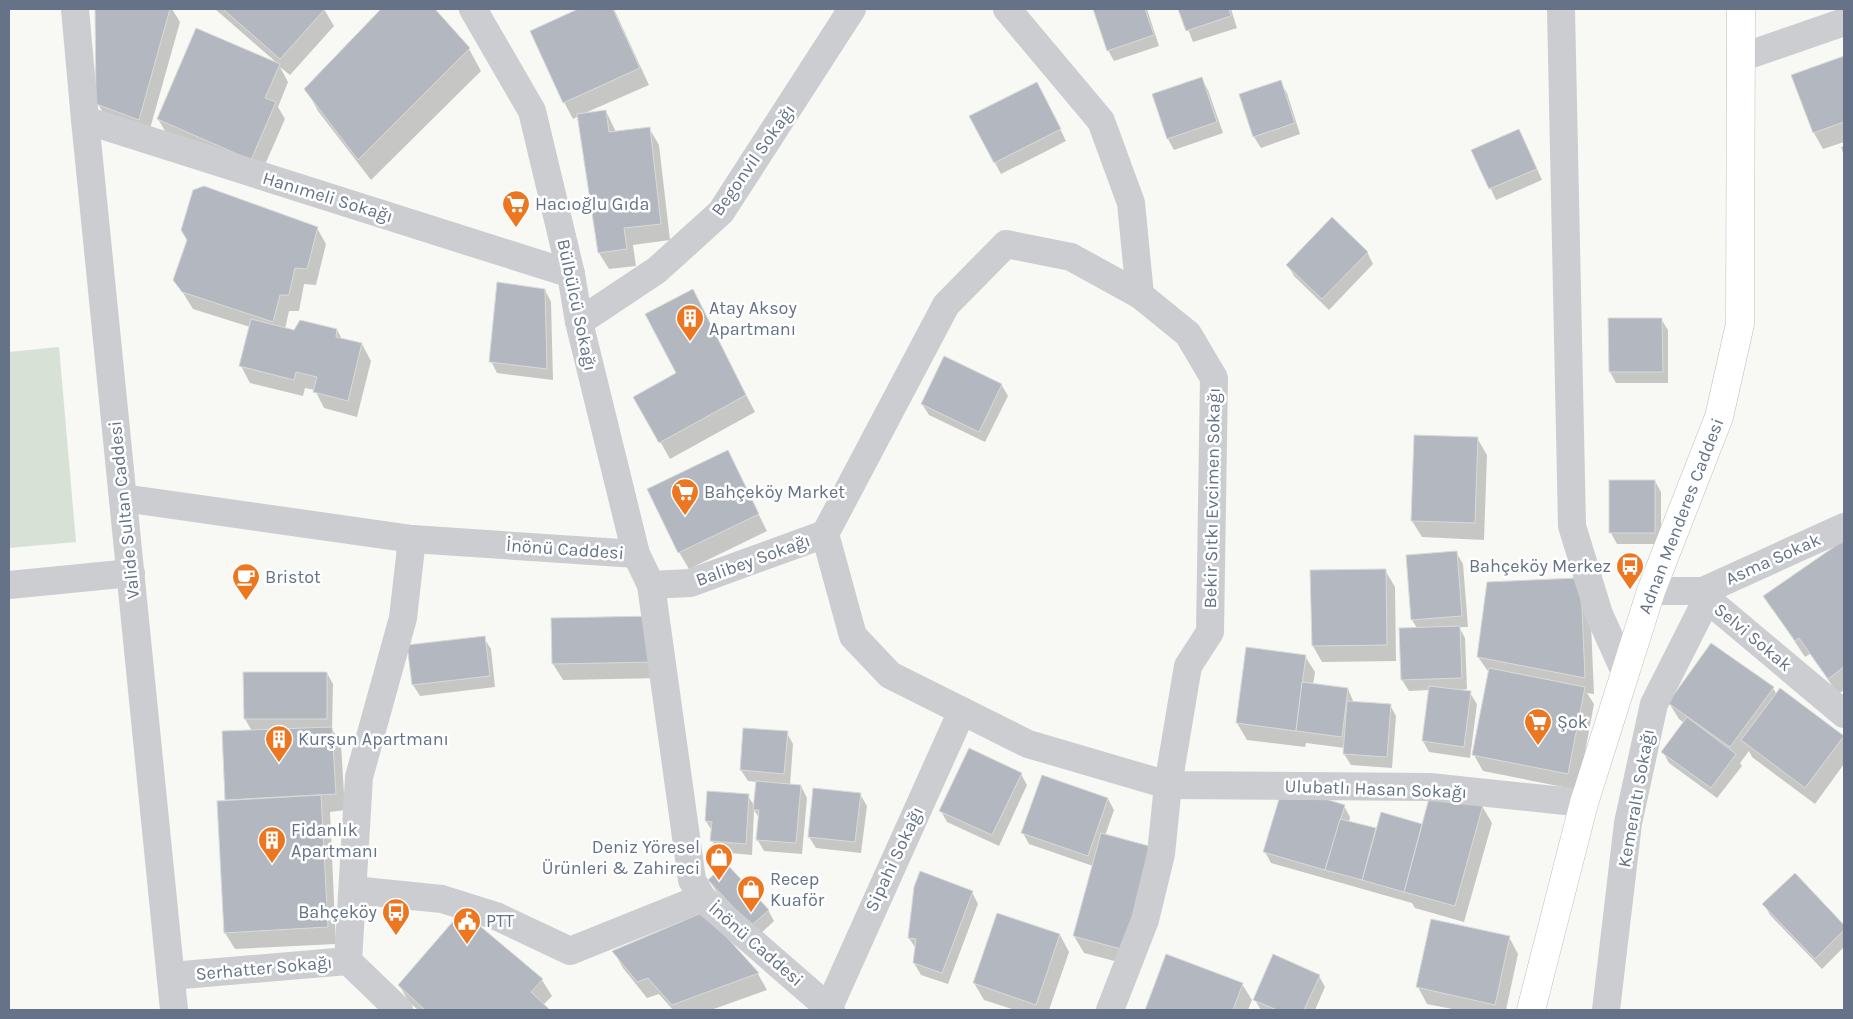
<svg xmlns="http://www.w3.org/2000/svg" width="1853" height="1019" viewBox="0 0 1853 1019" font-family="Karla,sans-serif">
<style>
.green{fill:#d8e1d6}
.shadow{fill:#0003}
.building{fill:#b3b8c0;stroke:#dadad8}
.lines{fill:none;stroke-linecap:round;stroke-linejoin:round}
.major-casing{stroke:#bbbec2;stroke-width:29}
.minor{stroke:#cbcdd1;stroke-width:28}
.major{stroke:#fff;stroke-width:28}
.labels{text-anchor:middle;stroke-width:5;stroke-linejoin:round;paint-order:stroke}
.street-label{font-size:18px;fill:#657288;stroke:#fff}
.poi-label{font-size:18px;fill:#657288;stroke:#fff;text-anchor:start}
</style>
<rect width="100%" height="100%" fill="#f8f8f5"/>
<!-- green -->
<path class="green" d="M 59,347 L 76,542 L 9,548 L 9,352 Z"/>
<!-- shadow -->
<g class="shadow">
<path d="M 96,9 L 172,9 L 180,22 L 148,136 L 107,120 L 98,104 Z"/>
<path d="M 215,9 L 324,9 L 334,26 L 290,75 L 280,67 L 288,82 L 278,107 L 285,119 L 260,176 L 168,136 L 158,119 L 277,63 Z"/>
<path d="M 383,9 L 434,9 L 469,49 L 481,71 L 371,180 L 318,111 L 306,89 Z"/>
<path d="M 581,9 L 614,9 L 649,85 L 585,113 L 606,111 L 616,132 L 649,128 L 659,145 L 670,240 L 633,245 L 636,266 L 609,269 L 599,253 L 579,116 L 573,119 L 564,102 L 531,31 Z"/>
<path d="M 1094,9 L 1147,9 L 1159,46 L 1114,61 L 1108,50 Z"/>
<path d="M 1180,9 L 1231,9 L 1237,28 L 1193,42 Z"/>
<path d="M 1844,57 L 1844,142 L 1823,149 L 1814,133 L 1793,75 Z"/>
<path d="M 1202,79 L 1208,90 L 1223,133 L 1174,150 L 1168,139 Z"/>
<path d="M 1280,82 L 1287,93 L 1300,134 L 1261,148 L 1254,137 Z"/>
<path d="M 1043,94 L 1066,141 L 1001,174 L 995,163 Z"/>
<path d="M 1525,142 L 1542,180 L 1496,200 L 1473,150 Z"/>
<path d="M 1844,146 L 1844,155 L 1841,147 Z"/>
<path d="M 317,228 L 326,244 L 316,285 L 304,284 L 299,311 L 289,311 L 285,329 L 295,332 L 337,330 L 342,339 L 362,344 L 371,361 L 357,417 L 324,408 L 315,390 L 305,388 L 303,396 L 250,383 L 241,366 L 250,327 L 193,309 L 175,280 Z"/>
<path d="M 1367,252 L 1373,264 L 1329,310 L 1294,276 L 1288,265 Z"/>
<path d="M 545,290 L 551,302 L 553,380 L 497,373 L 491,361 Z"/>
<path d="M 692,290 L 755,412 L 670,459 L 635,397 L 678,374 Z"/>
<path d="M 1661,319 L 1668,330 L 1668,383 L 1616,383 L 1610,372 Z"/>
<path d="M 1001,384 L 1008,396 L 985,442 L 929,415 L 922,404 Z"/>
<path d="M 1477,438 L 1487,455 L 1484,540 L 1422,537 L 1412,521 Z"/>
<path d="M 727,452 L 767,531 L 689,569 L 679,552 Z"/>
<path d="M 1655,481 L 1661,492 L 1661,544 L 1617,544 L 1611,533 Z"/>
<path d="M 1844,542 L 1844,690 L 1838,694 L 1810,654 L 1805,657 L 1765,597 Z"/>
<path d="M 1456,552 L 1463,564 L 1468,627 L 1459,627 L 1465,638 L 1467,689 L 1457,691 L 1470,693 L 1477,704 L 1470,758 L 1429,752 L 1423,741 L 1430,690 L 1409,691 L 1402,680 L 1417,628 L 1412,620 L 1407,556 Z"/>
<path d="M 1385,570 L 1395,587 L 1396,661 L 1322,662 L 1313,646 Z"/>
<path d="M 1576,580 L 1591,624 L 1594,694 L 1587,693 L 1594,704 L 1578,790 L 1483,771 L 1474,755 L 1490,674 L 1478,657 Z"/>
<path d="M 653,617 L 663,678 L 563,680 L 553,664 Z"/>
<path d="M 484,638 L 491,649 L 495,687 L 420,696 L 413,685 L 408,646 Z"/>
<path d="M 1305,656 L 1315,672 L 1313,685 L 1348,689 L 1354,703 L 1390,705 L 1396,716 L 1392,768 L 1351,765 L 1344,754 L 1345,748 L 1306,743 L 1305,747 L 1247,740 L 1237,723 Z"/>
<path d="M 327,673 L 333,684 L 332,729 L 341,744 L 345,810 L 330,812 L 336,944 L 235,949 L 225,933 L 227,801 L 224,733 L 252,731 L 245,719 Z"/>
<path d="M 1773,688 L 1777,695 L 1844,738 L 1844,764 L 1815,804 L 1752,757 L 1749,751 L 1740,763 L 1742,766 L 1717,798 L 1669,763 L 1663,752 L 1684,723 L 1679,719 L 1669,703 Z"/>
<path d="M 787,733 L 793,744 L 790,785 L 801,786 L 807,798 L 802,854 L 764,851 L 757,839 L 759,818 L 754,810 L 752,855 L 718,852 L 712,840 L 712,831 L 706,821 L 748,796 L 755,807 L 757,782 L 748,781 L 741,770 Z"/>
<path d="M 1021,774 L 1027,785 L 999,846 L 947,822 L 941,811 Z"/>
<path d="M 860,794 L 867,806 L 861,853 L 816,848 L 809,837 Z"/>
<path d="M 1108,799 L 1114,810 L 1105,836 L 1169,867 L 1141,968 L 1084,953 L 1074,936 L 1093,866 L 1029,844 L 1023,833 Z"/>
<path d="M 1344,806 L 1350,817 L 1349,823 L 1377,830 L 1381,813 L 1423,825 L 1482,806 L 1492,823 L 1464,922 L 1415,908 L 1412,903 L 1271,863 L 1265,852 Z"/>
<path d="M 1794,875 L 1844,927 L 1844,947 L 1822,969 L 1770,915 L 1764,904 Z"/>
<path d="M 709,880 L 768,910 L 774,921 L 758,936 L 716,891 Z"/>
<path d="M 972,892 L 978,904 L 948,984 L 921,975 L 914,963 L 916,949 L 909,938 Z"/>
<path d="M 703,913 L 758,974 L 767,990 L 711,1010 L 673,1010 L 659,994 L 647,998 L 623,968 L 614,952 Z"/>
<path d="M 998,914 L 1060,935 L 1069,952 L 1049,1010 L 1015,1010 L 984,1000 L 974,983 Z"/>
<path d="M 1509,937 L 1518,954 L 1506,1010 L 1457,1010 L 1427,1004 L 1418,987 Z"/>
<path d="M 1166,956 L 1242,984 L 1252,1000 L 1248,1010 L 1146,1010 Z"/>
<path d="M 1319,976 L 1325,987 L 1315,1010 L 1261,1010 L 1255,1000 Z"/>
<path d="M 542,980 L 552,996 L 543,1005 L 548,1010 L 418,1010 L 409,1002 L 399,985 Z"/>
</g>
<!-- building -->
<g class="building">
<path d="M 95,9 L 170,9 L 139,120 L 96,104 Z"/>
<path d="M 223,9 L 325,9 L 280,59 Z"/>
<path d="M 381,9 L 435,9 L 470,48 L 358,160 L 304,89 Z"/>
<path d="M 578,9 L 613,9 L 640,68 L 563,103 L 530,31 Z"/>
<path d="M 1093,9 L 1145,9 L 1154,35 L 1107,51 Z"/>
<path d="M 1178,9 L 1229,9 L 1231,16 L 1186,31 Z"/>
<path d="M 196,28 L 280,64 L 265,98 L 276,102 L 251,160 L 157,119 Z"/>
<path d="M 1844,56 L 1844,122 L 1813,133 L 1791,75 Z"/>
<path d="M 1202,77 L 1217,122 L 1167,139 L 1152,94 Z"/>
<path d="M 1281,80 L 1295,123 L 1253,137 L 1239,94 Z"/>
<path d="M 1037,82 L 1061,129 L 994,163 L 969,116 Z"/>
<path d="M 606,110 L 609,132 L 650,127 L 661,224 L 624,228 L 627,249 L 598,253 L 577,114 Z"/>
<path d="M 1519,129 L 1537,169 L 1489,189 L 1471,150 Z"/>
<path d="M 204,186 L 318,227 L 307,269 L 295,268 L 289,295 L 280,295 L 273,322 L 182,292 L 173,280 L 187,240 L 181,230 L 193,190 Z"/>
<path d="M 1332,217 L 1368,252 L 1322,299 L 1286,265 Z"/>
<path d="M 497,282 L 545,289 L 547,369 L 489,362 Z"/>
<path d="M 693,289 L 746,395 L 659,443 L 633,397 L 676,373 L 645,314 Z"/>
<path d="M 1608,318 L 1662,318 L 1663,372 L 1609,372 Z"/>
<path d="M 251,319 L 294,330 L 300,320 L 337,329 L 336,337 L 362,343 L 348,401 L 313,392 L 317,377 L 296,372 L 294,380 L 239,366 Z"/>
<path d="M 944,356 L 1002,384 L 979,432 L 921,404 Z"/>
<path d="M 1414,435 L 1478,437 L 1475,523 L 1411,521 Z"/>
<path d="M 728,450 L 759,514 L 678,553 L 647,489 Z"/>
<rect x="1609" y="480" width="46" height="53"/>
<path d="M 1844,540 L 1844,667 L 1828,679 L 1799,638 L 1795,641 L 1763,596 Z"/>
<path d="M 1457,551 L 1462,616 L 1411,620 L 1406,555 Z"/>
<path d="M 1386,569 L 1387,645 L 1312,646 L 1310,570 Z"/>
<path d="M 1577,578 L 1582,607 L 1585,678 L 1477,657 L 1487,582 Z"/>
<path d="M 654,616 L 655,662 L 552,664 L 551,618 Z"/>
<path d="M 1460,626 L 1462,678 L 1401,680 L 1399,628 Z"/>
<path d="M 485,636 L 490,676 L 412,685 L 407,645 Z"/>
<path d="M 1711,643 L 1774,687 L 1730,747 L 1668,703 Z"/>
<path d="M 1246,647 L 1306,655 L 1296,731 L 1236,723 Z"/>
<path d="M 1489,668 L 1585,687 L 1568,774 L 1472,755 Z"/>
<path d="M 243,672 L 327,672 L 327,719 L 244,719 Z"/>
<path d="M 1302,682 L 1348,688 L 1342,737 L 1296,731 Z"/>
<path d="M 1429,686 L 1471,691 L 1464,747 L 1422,741 Z"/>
<path d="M 1780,688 L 1844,736 L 1805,788 L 1741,740 Z"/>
<path d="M 1347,701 L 1391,704 L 1387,757 L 1343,754 Z"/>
<path d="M 1687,717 L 1736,754 L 1711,788 L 1661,752 Z"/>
<path d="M 332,727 L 336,794 L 225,800 L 222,731 Z"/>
<path d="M 743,728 L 788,731 L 784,774 L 740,770 Z"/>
<path d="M 969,748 L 1022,773 L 992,835 L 939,811 Z"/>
<path d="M 1042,775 L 1108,798 L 1088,856 L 1021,833 Z"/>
<path d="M 756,781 L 801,785 L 796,843 L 756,840 L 759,810 L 753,810 Z"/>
<path d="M 1283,786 L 1345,805 L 1325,870 L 1263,852 Z"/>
<path d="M 813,788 L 861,793 L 855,842 L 808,837 Z"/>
<path d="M 707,791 L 749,794 L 746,844 L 710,841 L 712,822 L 705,821 Z"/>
<path d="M 1431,791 L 1483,805 L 1455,906 L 1404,892 Z"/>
<path d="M 321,795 L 328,927 L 224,933 L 217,801 Z"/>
<path d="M 1381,812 L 1422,824 L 1404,892 L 1362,880 Z"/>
<path d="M 1340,819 L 1376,828 L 1362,880 L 1325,870 Z"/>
<path d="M 1101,833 L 1160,849 L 1132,952 L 1073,936 Z"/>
<path d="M 726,863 L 769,910 L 751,926 L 708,880 Z"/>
<path d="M 920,871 L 973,891 L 942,973 L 913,963 L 916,939 L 908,938 L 914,887 Z"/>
<path d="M 1795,873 L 1844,925 L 1844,930 L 1815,959 L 1762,904 Z"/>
<path d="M 462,911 L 543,979 L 531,992 L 550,1010 L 425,1010 L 398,985 Z"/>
<path d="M 704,912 L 759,973 L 672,1005 L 648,978 L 637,982 L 612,951 Z"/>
<path d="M 997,913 L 1060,934 L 1036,1005 L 973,983 Z"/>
<path d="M 1431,919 L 1510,936 L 1495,1005 L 1416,987 Z"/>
<path d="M 1166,954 L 1243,983 L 1233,1010 L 1145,1010 Z"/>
<path d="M 1273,954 L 1320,975 L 1304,1010 L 1277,1010 L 1253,1000 Z"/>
</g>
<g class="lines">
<!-- major casing -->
<g class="major-casing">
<path id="major" d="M 1531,1010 L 1584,803 L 1651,591 L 1719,417 L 1740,324 L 1741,9"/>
</g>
<!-- minor -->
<g class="minor">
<path d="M 75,9 L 85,120 L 174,1010"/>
<path d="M 473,9 L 532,111 L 571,274 L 579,322 L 636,554 L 651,585 L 692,880 L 702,898 L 831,1010"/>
<path d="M 1007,9 L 1101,121 L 1131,203 L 1140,295 L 1188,334 L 1214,378 L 1210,632 L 1188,666 L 1168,785 L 1161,854 L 1145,920 L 1110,1010"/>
<path d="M 1561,9 L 1572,526 L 1599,614 L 1625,672"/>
<path d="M 1740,58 L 1844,22"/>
<path d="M 85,120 L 571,274"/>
<path d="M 1140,295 L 1071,257 L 1006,244 L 946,305 L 825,534 L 853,636 L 890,675 L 1028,744 L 1168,785 L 1430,787 L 1584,803"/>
<path d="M 579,322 L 657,270 L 721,212 L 852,9"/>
<path d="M 123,498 L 412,539 L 636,554"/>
<path d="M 9,585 L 131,573"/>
<path d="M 651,585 L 690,583 L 825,534"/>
<path d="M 1651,591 L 1703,591 L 1707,599 L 1844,714"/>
<path d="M 1703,591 L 1844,527"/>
<path d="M 353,890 L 442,899 L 496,916 L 570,951 L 702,898"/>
<path d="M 348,961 L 359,777 L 403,618 L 412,539"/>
<path d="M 348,961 L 399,1010"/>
<path d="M 171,976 L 348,961"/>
<path d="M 829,1007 L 962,711"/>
<path d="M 1606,1010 L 1628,823 L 1654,704 L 1707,599"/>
</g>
<!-- major -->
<use href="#major" class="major"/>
</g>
<!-- icons -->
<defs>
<g id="supermarket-pin" transform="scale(1.4375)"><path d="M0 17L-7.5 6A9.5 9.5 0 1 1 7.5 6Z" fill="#ed7621" stroke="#fff"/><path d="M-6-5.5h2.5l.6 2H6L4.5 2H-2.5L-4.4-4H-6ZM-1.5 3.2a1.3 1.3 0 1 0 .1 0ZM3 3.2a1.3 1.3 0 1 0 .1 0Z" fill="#fff"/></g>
<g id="building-pin" transform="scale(1.4375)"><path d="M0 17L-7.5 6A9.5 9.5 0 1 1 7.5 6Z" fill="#ed7621" stroke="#fff"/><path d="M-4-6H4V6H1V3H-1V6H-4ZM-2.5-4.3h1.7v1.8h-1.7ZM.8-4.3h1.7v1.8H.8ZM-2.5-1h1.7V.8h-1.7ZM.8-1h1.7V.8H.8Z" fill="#fff"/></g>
<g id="bus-pin" transform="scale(1.4375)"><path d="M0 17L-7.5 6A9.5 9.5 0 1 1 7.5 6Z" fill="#ed7621" stroke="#fff"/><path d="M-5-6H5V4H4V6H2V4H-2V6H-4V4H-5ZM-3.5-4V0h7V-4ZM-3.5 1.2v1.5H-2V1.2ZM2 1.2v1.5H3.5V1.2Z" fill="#fff"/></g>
<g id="cafe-pin" transform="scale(1.4375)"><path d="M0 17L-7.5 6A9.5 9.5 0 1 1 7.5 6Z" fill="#ed7621" stroke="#fff"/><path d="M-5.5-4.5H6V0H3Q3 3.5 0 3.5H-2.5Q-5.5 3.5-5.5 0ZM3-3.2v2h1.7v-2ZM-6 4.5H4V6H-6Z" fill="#fff"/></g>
<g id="shop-pin" transform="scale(1.4375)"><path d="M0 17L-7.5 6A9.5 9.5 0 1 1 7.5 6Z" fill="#ed7621" stroke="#fff"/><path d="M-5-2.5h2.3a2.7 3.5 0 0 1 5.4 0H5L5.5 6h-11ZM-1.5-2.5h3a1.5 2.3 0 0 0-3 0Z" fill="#fff"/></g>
<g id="civic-pin" transform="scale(1.4375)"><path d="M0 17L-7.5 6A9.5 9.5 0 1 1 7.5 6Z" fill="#ed7621" stroke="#fff"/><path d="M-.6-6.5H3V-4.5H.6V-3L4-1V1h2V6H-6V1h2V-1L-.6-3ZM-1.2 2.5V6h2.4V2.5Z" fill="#fff"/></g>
</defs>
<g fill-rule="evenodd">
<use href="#supermarket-pin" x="516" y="204"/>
<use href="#building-pin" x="690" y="318"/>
<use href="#supermarket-pin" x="685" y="492"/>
<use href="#bus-pin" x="1630" y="566"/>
<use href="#cafe-pin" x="246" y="577"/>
<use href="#supermarket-pin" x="1538" y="722"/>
<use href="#building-pin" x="279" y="739"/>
<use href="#building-pin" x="272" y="840"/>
<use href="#shop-pin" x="719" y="857"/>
<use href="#shop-pin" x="751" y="889"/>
<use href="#bus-pin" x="396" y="912"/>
<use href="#civic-pin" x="467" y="921"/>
</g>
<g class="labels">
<!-- street labels -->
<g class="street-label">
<text transform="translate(753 160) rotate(-55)" y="6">Begonvil Sokağı</text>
<text transform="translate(328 197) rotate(17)" y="6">Hanımeli Sokağı</text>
<text transform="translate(577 305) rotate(78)" y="6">Bülbülcü Sokağı</text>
<text transform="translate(1212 498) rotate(-89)" y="6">Bekir Sıtkı Evcimen Sokağı</text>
<text transform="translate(124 510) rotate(-96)" y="6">Valide Sultan Caddesi</text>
<text transform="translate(1681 516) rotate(-69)" y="6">Adnan Menderes Caddesi</text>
<text transform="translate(565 549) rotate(4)" y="6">İnönü Caddesi</text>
<text transform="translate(1773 559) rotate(-24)" y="6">Asma Sokak</text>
<text transform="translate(753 560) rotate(-20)" y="6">Balibey Sokağı</text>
<text transform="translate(1753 637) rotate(40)" y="6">Selvi Sokak</text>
<text transform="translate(1376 789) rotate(2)" y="6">Ulubatlı Hasan Sokağı</text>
<text transform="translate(1636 798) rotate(-80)" y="6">Kemeraltı Sokağı</text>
<text transform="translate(894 859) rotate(-65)" y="6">Sipahi Sokağı</text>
<text transform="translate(756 944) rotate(41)" y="6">İnönü Caddesi</text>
<text transform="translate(264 968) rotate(-5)" y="6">Serhatter Sokağı</text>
</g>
<!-- poi labels -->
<g class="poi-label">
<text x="535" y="210">Hacıoğlu Gıda</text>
<text x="709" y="314">Atay Aksoy<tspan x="709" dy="21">Apartmanı</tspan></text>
<text x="704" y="498">Bahçeköy Market</text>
<text x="1611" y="572" text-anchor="end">Bahçeköy Merkez</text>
<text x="265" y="583">Bristot</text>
<text x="1557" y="728">Şok</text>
<text x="298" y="745">Kurşun Apartmanı</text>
<text x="291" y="836">Fidanlık<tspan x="291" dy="21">Apartmanı</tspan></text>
<text x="700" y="853" text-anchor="end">Deniz Yöresel<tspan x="700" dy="21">Ürünleri &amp; Zahireci</tspan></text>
<text x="770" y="885">Recep<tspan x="770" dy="21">Kuaför</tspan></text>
<text x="377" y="918" text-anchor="end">Bahçeköy</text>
<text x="486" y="927">PTT</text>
</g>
</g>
<!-- border -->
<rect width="1853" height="1019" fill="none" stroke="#657288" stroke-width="20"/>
</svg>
